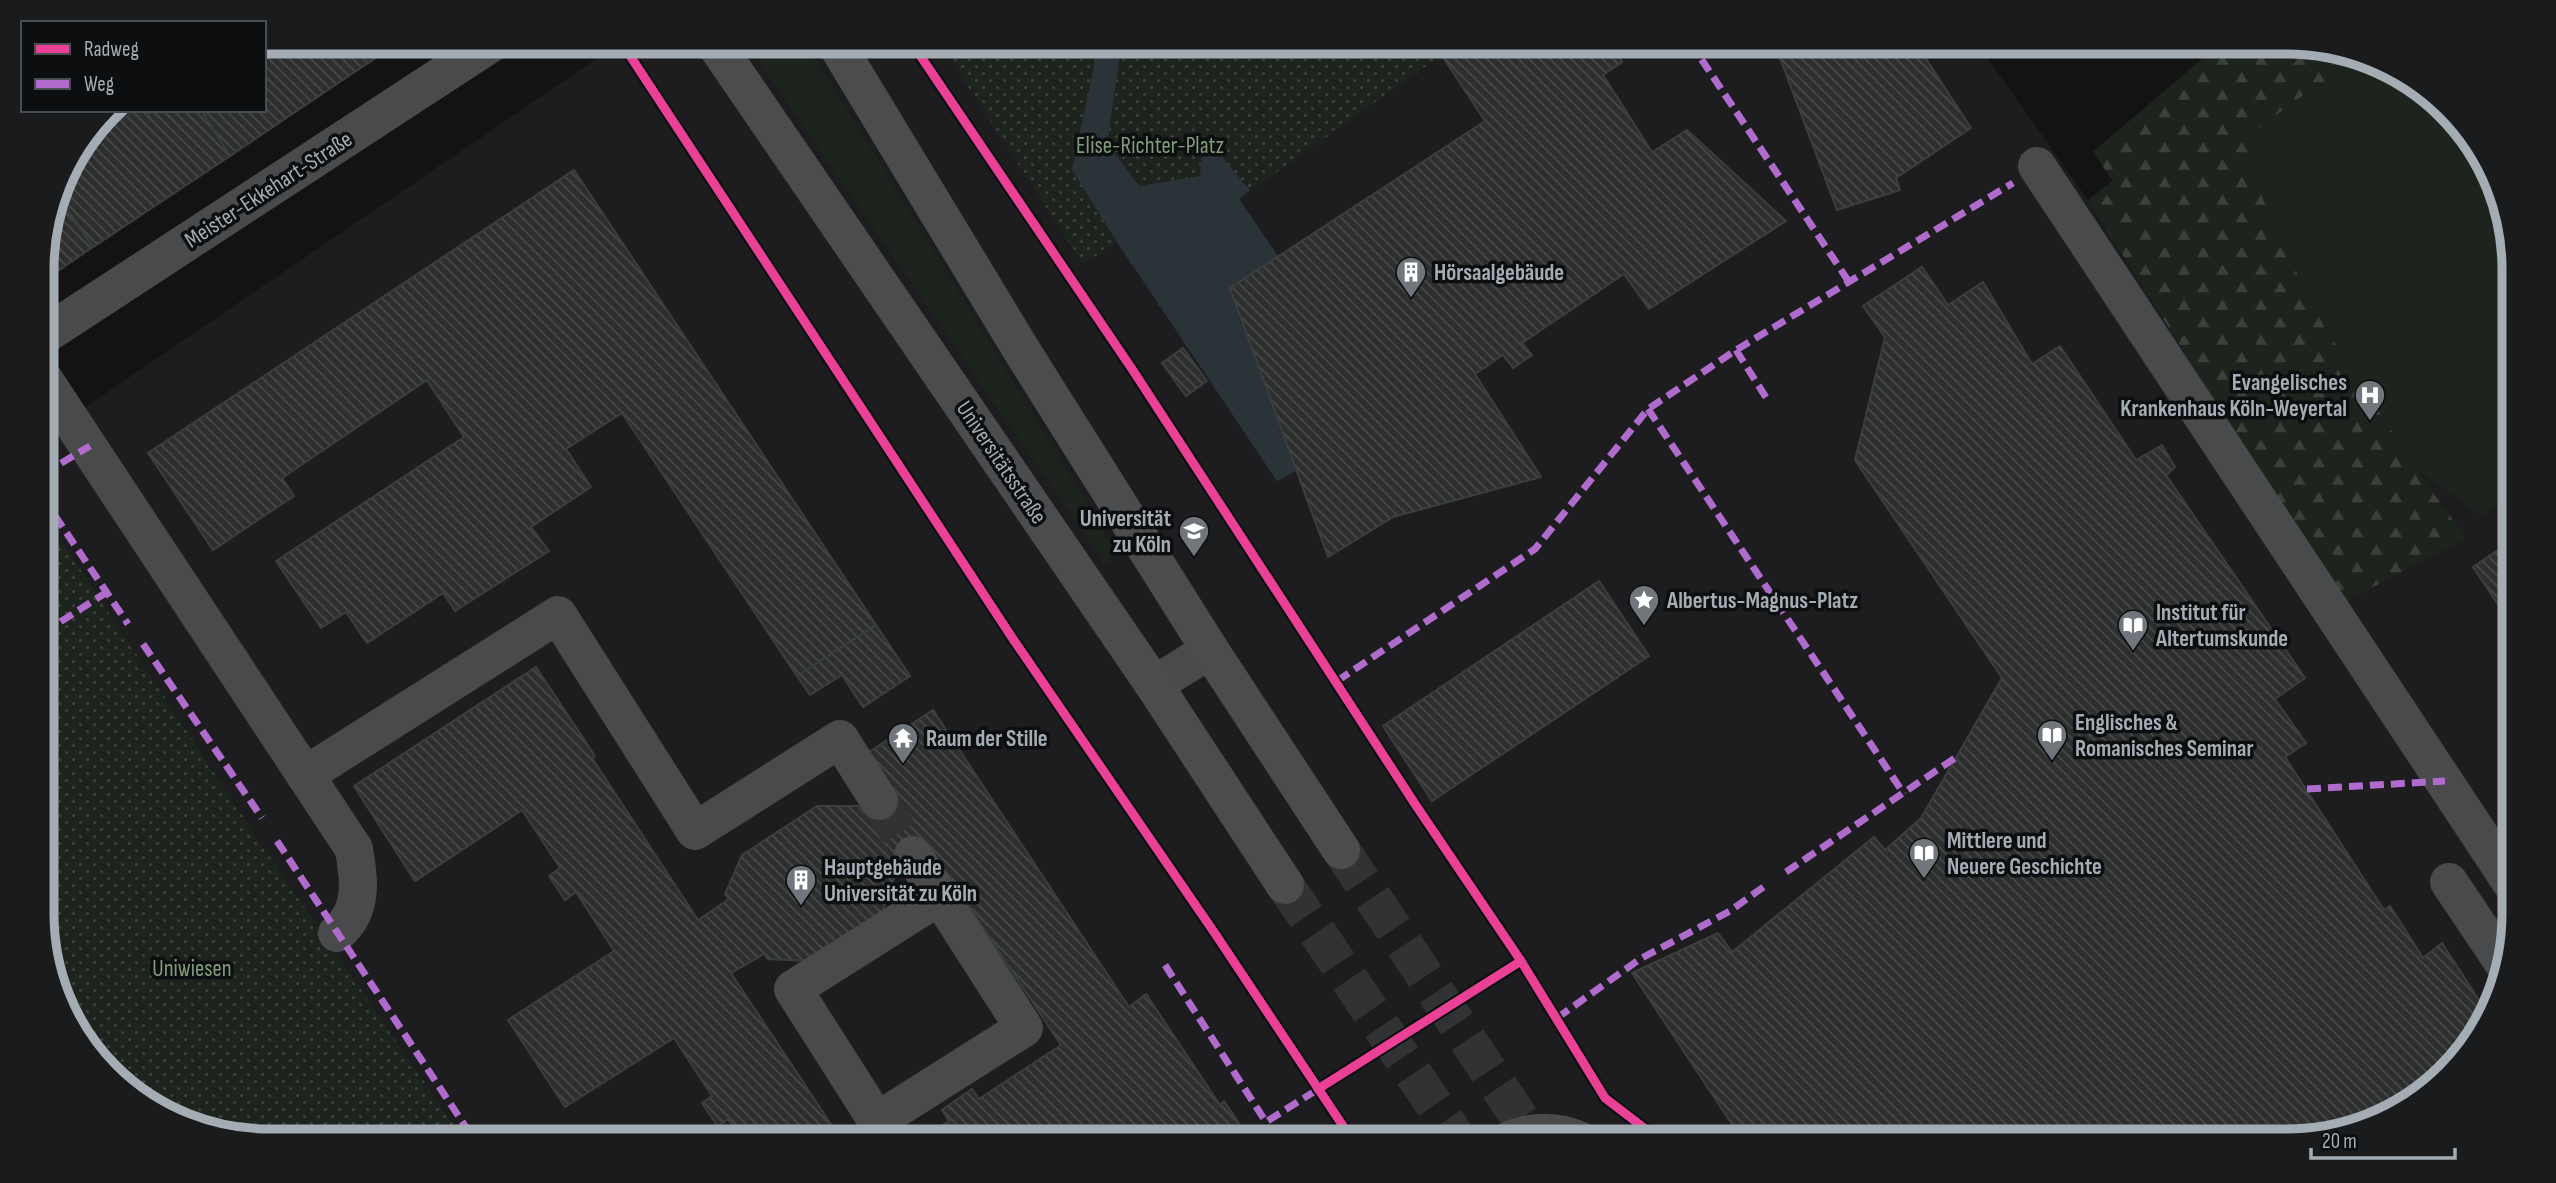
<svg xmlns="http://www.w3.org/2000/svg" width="2556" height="1183" viewBox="0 0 2556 1183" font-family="'Sofia Sans Condensed',sans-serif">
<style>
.built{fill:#1d1d1f}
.grass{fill:#1d231d}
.forest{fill:url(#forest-firs)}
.park{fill:url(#park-dots)}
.water{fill:#2a3438}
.building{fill:url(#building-back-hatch);stroke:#3b3e3f;stroke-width:2}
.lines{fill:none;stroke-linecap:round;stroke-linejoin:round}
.minor-tunnel{stroke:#303233;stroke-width:38;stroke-dasharray:38 19;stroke-linecap:butt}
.major-tunnel{stroke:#303233;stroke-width:38;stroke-dasharray:38 19;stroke-linecap:butt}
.minor{stroke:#484a4c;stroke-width:38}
.major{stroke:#4a4c4e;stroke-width:38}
.quiet{stroke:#b06ccc;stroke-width:7;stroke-dasharray:14 7;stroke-linecap:butt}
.cycleway-casing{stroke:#0d0e0f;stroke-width:13}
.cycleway{stroke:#ea4096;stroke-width:9}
.labels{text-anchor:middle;stroke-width:7;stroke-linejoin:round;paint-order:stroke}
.park-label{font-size:23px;fill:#809e7c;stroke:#0d0e0f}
.street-label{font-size:23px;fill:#a4acb4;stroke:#0d0e0f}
.poi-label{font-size:23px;font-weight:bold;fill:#a4acb4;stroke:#0d0e0f;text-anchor:start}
.rim{fill:none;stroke:#a4acb4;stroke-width:9}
</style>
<defs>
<pattern id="forest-firs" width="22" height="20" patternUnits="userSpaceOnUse" patternTransform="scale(1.75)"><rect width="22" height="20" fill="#1d231d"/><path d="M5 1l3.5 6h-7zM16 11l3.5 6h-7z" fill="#3b403b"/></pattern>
<pattern id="park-dots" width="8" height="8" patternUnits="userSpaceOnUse" patternTransform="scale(1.75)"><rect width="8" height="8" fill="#1d231d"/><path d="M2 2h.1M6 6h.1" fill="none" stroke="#3b403b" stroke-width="1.8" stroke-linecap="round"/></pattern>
<pattern id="building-back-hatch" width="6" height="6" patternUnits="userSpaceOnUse" patternTransform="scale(1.75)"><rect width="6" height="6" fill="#2d2e2e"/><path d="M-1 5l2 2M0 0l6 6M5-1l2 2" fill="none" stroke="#484a4a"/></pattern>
</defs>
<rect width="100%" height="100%" fill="#131313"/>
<!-- built -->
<path class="built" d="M 621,42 L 1976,42 L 2088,200 L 2113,181 L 2093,152 L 2222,42 L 2287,42 L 2374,59 L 2467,131 L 2512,240 L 2514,914 L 2497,1001 L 2458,1063 L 2413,1102 L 2301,1141 L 465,1141 L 258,839 L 43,512 L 43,436 Z"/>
<!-- grass -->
<g class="grass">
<path d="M 745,42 L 804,42 L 836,91 L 1118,554 L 1105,564 Z"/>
<path d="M 2378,62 L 2467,131 L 2512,240 L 2513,492 L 2482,517 L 2416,469 L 2324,326 L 2272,223 L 2252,169 L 2256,130 L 2310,90 Z"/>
</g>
<!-- forest -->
<path class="forest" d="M 2222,42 L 2287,42 L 2374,59 L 2378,62 L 2310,90 L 2256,130 L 2252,169 L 2272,223 L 2324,326 L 2416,469 L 2466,538 L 2343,603 L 2088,200 L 2113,181 L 2093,152 Z"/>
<!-- park -->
<g class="park">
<path d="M 939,42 L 1433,42 L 1442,55 L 1239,199 L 1278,256 L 1230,288 L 1296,471 L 1277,481 L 1117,243 L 1083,264 Z"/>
<path d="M 43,512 L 258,839 L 465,1141 L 269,1141 L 182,1124 L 89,1052 L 44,944 Z"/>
</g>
<!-- water -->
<path class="water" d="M 1099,42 L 1122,42 L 1107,143 L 1139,186 L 1200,176 L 1203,135 L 1250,190 L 1239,199 L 1278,256 L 1230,288 L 1296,471 L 1277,481 L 1117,242 L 1072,170 Z"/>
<!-- building -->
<g class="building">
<path d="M 269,42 L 354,42 L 368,63 L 230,156 L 201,110 L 264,110 L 264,43 Z"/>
<path d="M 354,42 L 399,42 L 368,63 Z"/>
<path d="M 1433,42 L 1615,42 L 1622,62 L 1603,75 L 1652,152 L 1687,130 L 1786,221 L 1649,309 L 1624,274 L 1522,343 L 1532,355 L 1522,362 L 1513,368 L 1503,355 L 1475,374 L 1541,477 L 1393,517 L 1328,557 L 1230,288 L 1485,121 Z"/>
<path d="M 1774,42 L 1915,42 L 1971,128 L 1896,178 L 1900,190 L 1837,210 Z"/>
<path d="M 136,110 L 144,110 L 147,115 L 154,110 L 201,110 L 230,156 L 93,247 L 58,196 L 65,169 L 73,160 L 75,164 L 88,156 L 83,146 L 87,140 Z"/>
<path d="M 574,170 L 876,625 L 797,676 L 622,413 L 566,449 L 591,487 L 531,527 L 549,551 L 455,611 L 443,593 L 367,643 L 346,612 L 321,628 L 276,561 L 464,437 L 427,380 L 282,478 L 294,496 L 213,550 L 148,453 Z"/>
<path d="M 58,196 L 93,247 L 43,281 L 43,254 Z"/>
<path d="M 1922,267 L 1948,305 L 1983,282 L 2032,364 L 2060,346 L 2136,460 L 2162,445 L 2175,467 L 2166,475 L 2305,678 L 2275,699 L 2306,743 L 2285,757 L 2384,910 L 2390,906 L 2423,958 L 2442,943 L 2488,1014 L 2458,1063 L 2413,1102 L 2301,1141 L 1743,1141 L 1632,973 L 1718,933 L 1732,952 L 1874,837 L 1885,850 L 1921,818 L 2002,678 L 1855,460 L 1885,337 L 1863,306 Z"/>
<path d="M 1183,348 L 1207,381 L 1186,396 L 1162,363 Z"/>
<path d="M 2513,540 L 2513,627 L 2473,567 Z"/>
<path d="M 1599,581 L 1649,656 L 1432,801 L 1383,726 Z"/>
<path d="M 876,625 L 910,676 L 863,707 L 842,675 L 810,695 L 797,676 Z"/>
<path d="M 536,667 L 595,756 L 592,758 L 698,920 L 729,899 L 725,894 L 742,855 L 817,806 L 858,806 L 862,812 L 893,791 L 869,752 L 933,710 L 1129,1007 L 1146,994 L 1220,1105 L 1224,1101 L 1251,1141 L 919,1141 L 949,1121 L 942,1110 L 972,1089 L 979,1099 L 1061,1045 L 928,845 L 898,866 L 882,913 L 809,961 L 768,959 L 764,954 L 731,973 L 842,1141 L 742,1141 L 728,1119 L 718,1127 L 702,1103 L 712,1096 L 674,1038 L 565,1107 L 508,1020 L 614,951 L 576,892 L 565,900 L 549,876 L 560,868 L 522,810 L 415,881 L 354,786 Z"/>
</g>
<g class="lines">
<!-- minor-tunnel -->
<path class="minor-tunnel" d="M 879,801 L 913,855"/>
<!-- major-tunnel -->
<g class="major-tunnel">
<path d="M 1341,850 L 1535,1141"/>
<path d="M 1285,885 L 1459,1141"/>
</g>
<!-- minor -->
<g class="minor">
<path d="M 2037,166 L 2514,887"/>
<path d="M 43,336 L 493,42"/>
<path d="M 43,378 L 354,849 C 359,880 364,910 337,933"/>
<path d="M 1154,685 L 1210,650"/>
<path d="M 305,775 L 558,615 L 695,831 L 840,739 L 879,801"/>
<path d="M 913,855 L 1024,1028 L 877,1121 L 793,989 L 940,896"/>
<path d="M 2449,882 L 2504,964"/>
<path d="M 1508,1141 C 1530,1130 1558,1130 1581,1141"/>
</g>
<!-- major -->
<g class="major">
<path d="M 714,42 L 1154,685 L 1285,885"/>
<path d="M 835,42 L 1022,351 L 1210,650 L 1341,850"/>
</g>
<!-- quiet -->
<g class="quiet">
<path d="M 1690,42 L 1849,282"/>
<path d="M 1736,350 L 1767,399"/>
<path d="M 1648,409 L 1904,794"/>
<path d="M 43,474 L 90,446"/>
<path d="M 43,498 L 128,624"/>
<path d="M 43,633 L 107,592"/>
<path d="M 143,644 L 262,818"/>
<path d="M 1337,681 L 1535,549 L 1648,409 L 1736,350 L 2013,183"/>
<path d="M 2307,789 L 2445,781"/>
<path d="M 277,841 L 475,1141"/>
<path d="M 1786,872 L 1955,758"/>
<path d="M 1165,965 L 1266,1122 L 1323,1086"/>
<path d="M 1557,1018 L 1640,959 L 1730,911 L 1769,883"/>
<path d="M 1260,1141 L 1266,1122"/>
</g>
<!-- cycleway casing -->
<g class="cycleway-casing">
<g id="cycleway">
<path d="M 621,42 L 1013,639 L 1216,935 L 1353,1141"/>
<path d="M 911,42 L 1134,372 L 1415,804 L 1521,961 L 1605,1098 L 1661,1141"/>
<path d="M 1318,1089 L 1521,961"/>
</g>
</g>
<!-- cycleway -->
<use href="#cycleway" class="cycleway"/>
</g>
<!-- icons -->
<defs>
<g id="building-pin" transform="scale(1.575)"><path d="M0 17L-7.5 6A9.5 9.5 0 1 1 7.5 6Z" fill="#71767c" stroke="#0d0e0f"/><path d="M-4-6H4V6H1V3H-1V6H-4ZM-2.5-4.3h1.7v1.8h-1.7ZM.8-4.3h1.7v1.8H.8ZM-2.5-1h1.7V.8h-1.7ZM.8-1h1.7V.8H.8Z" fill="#fff"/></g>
<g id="hospital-pin" transform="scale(1.575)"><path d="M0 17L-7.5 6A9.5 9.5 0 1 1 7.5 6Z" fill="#71767c" stroke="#0d0e0f"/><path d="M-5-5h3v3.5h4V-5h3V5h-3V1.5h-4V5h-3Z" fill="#fff"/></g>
<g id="university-pin" transform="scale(1.575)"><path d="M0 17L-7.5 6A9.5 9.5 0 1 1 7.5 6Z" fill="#71767c" stroke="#0d0e0f"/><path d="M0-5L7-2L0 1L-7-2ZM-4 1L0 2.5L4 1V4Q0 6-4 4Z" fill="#fff"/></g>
<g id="sight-pin" transform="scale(1.575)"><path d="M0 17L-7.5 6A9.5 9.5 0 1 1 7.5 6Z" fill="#71767c" stroke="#0d0e0f"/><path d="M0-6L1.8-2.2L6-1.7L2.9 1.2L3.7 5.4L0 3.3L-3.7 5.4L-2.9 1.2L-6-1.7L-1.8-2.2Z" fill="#fff"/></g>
<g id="library-pin" transform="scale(1.575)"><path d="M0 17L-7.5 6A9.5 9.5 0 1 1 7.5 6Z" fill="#71767c" stroke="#0d0e0f"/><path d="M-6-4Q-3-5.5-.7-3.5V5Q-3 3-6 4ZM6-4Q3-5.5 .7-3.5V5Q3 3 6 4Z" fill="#fff"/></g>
<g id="temple-pin" transform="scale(1.575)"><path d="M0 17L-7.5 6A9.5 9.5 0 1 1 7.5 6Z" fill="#71767c" stroke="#0d0e0f"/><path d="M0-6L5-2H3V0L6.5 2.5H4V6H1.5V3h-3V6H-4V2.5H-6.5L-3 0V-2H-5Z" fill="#fff"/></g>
</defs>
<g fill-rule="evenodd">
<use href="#building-pin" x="1411" y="272"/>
<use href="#hospital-pin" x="2370" y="395"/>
<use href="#university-pin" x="1194" y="531"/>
<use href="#sight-pin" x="1644" y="600"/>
<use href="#library-pin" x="2133" y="625"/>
<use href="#library-pin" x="2052" y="735"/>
<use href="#temple-pin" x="903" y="738"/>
<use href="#library-pin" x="1924" y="853"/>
<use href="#building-pin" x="801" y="880"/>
</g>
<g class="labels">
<!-- park labels -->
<g class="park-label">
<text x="1150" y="153">Elise-Richter-Platz</text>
<text x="192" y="976">Uniwiesen</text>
</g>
<!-- street labels -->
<g class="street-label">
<text transform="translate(268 189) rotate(-33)" y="8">Meister-Ekkehart-Straße</text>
<text transform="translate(1002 462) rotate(56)" y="8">Universitätsstraße</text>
</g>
<!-- poi labels -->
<g class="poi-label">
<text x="1434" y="280">Hörsaalgebäude</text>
<text x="2347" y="390" text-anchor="end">Evangelisches<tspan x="2347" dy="26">Krankenhaus Köln-Weyertal</tspan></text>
<text x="1171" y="526" text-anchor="end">Universität<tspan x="1171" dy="26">zu Köln</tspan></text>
<text x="1667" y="608">Albertus-Magnus-Platz</text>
<text x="2156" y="620">Institut für<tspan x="2156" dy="26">Altertumskunde</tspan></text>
<text x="2075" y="730">Englisches &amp;<tspan x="2075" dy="26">Romanisches Seminar</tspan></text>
<text x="926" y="746">Raum der Stille</text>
<text x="1947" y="848">Mittlere und<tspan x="1947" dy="26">Neuere Geschichte</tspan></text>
<text x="824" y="875">Hauptgebäude<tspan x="824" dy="26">Universität zu Köln</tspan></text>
</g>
</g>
<!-- crop -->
<path d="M0 0H2556V1183H0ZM269 54H2287A215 215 0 0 1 2502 269V914A215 215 0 0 1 2287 1129H269A215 215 0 0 1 54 914V269A215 215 0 0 1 269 54Z" fill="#191b1c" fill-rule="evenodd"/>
<path class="rim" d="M269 54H2287A215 215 0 0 1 2502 269V914A215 215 0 0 1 2287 1129H269A215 215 0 0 1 54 914V269A215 215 0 0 1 269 54Z"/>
<!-- legend -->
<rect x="21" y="21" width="245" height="91" fill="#0d0e0f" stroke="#494d51" stroke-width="2"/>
<rect x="35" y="44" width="35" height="10" fill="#ea4096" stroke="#494d51" stroke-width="2"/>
<text x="84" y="56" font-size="21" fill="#a4acb4">Radweg</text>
<rect x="35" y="79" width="35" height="10" fill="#b06ccc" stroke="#494d51" stroke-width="2"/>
<text x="84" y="91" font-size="21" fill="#a4acb4">Weg</text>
<!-- scale -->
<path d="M2311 1148v10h144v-10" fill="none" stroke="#a4acb4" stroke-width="3.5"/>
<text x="2322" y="1148" font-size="21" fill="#a4acb4" stroke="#0d0e0f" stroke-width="5" paint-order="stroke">20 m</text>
</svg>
